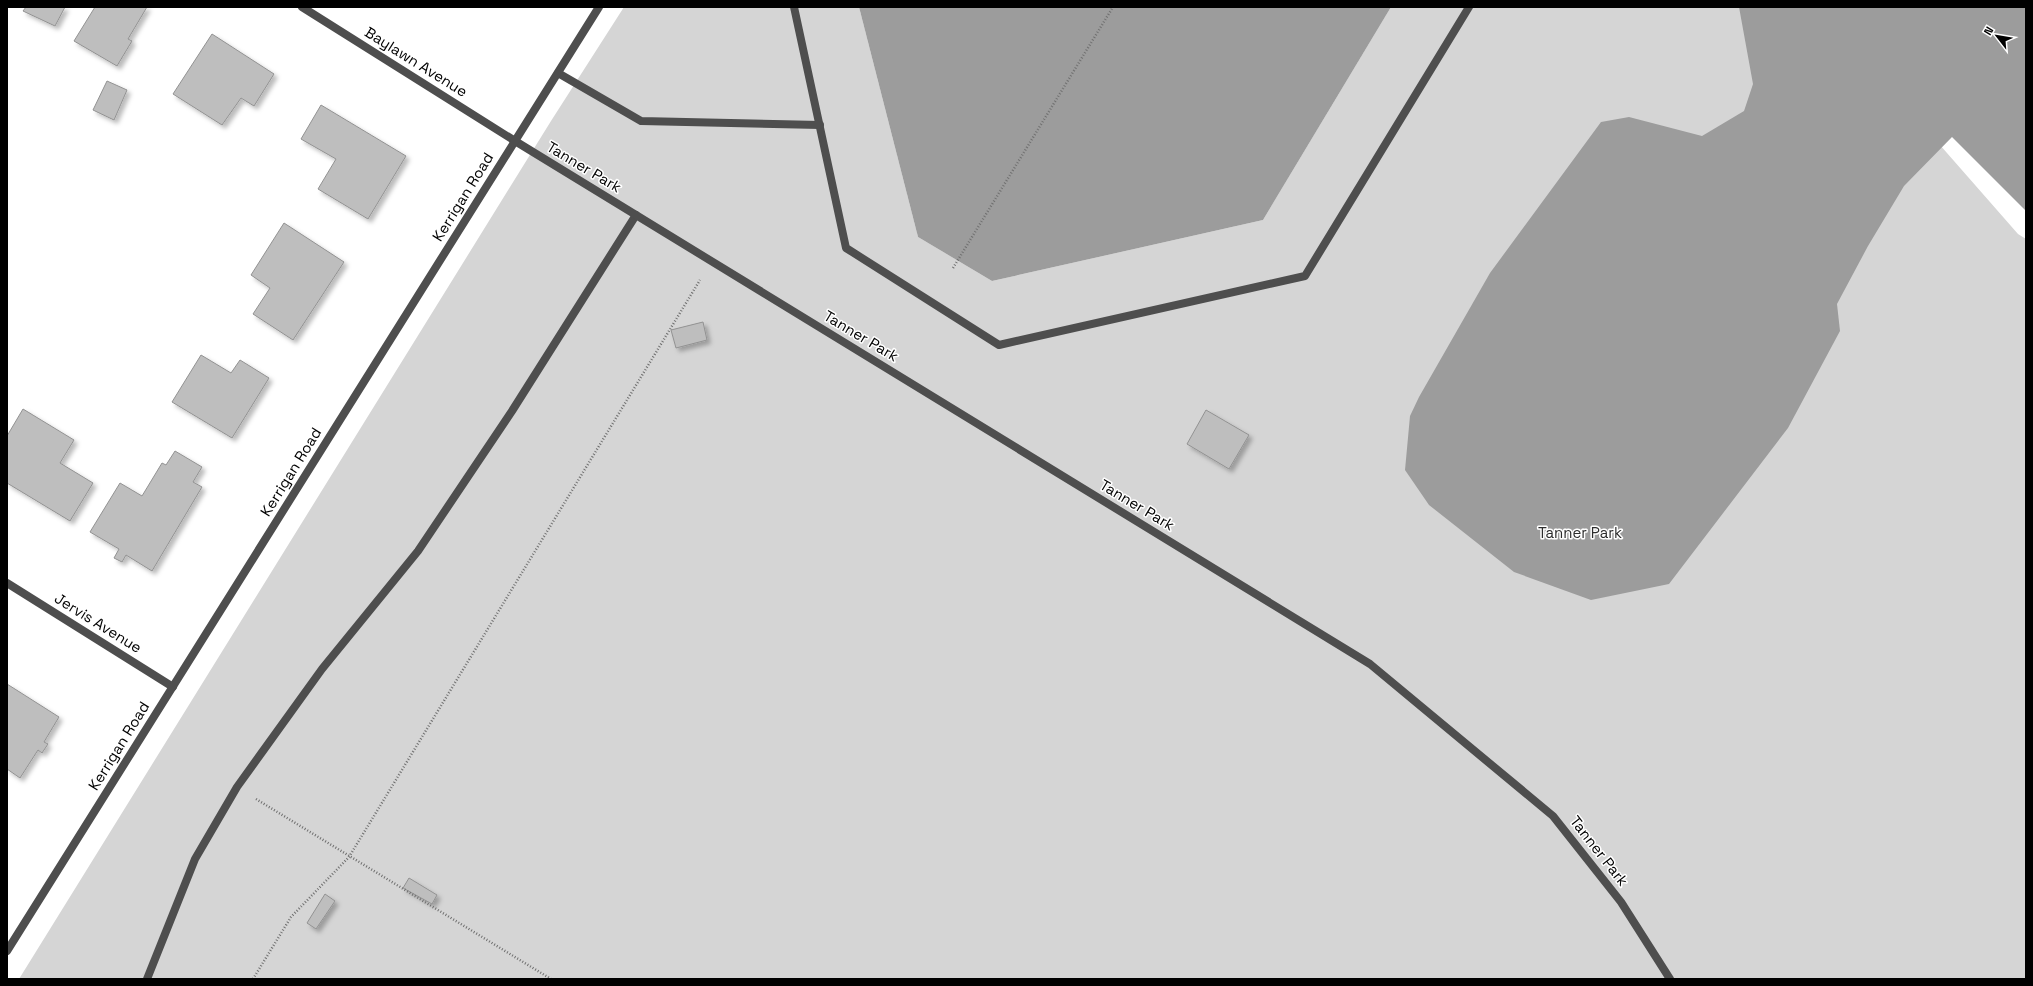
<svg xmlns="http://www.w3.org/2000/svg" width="2033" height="986" viewBox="0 0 2033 986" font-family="'Space Grotesk',sans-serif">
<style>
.green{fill:#d5d5d5}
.water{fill:#9c9c9c}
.building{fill:#bebebe;stroke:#929292;filter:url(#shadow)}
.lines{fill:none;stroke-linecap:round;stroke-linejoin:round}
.path{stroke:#707070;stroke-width:2.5;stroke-dasharray:1 2;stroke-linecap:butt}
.service{stroke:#4e4e4e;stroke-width:8}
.minor{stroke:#4e4e4e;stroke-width:8}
.labels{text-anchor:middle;stroke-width:3;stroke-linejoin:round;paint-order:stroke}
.street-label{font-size:15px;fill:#000;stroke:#fff}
.park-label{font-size:15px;fill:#2c2c2c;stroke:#fff}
</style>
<defs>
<filter id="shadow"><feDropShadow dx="3.5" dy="3.5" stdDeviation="2" flood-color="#0004"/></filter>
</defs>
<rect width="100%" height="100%" fill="#fff"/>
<!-- green -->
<path class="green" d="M 624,7 L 859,7 L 918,237 L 992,281 L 1263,220 L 1391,7 L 1819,7 L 2018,234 L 2026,239 L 2026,979 L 19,979 L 551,121 Z"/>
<!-- water -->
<g class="water">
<path d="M 859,7 L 1391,7 L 1263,220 L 992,281 L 918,237 Z"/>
<path d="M 1739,7 L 2026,7 L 2026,211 L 1952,137 L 1904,186 L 1868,246 L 1837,304 L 1840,331 L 1788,428 L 1669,584 L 1591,600 L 1514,572 L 1429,505 L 1405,470 L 1410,416 L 1419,397 L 1490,273 L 1601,122 L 1629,117 L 1702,136 L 1744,111 L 1753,84 Z"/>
</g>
<!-- building -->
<g class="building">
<path d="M 26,7 L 25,7 L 65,7 L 55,26 L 23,11 Z"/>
<path d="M 95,7 L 147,7 L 128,39 L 132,41 L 117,66 L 74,41 Z"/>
<path d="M 212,34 L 274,74 L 254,106 L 241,98 L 222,125 L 173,94 Z"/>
<path d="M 107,81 L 127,90 L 114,120 L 93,110 Z"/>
<path d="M 321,105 L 406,156 L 368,219 L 318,189 L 336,159 L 301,139 Z"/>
<path d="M 284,223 L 344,262 L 293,340 L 253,314 L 270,288 L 251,275 Z"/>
<path d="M 703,322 L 707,340 L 676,348 L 671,330 Z"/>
<path d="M 201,355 L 231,373 L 240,360 L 269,378 L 232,438 L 172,402 Z"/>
<path d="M 23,409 L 74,440 L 60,463 L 93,483 L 70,521 L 7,483 L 7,436 Z"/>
<path d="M 1206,410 L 1249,435 L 1229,469 L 1187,444 Z"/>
<path d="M 175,451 L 202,467 L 193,482 L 202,487 L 152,571 L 126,555 L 122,562 L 114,558 L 119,549 L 90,532 L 120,483 L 142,496 L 162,463 L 166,465 Z"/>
<path d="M 7,684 L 59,717 L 44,742 L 48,744 L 42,753 L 38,750 L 20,778 L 7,769 Z"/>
<path d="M 409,878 L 437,895 L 432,904 L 403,888 Z"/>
<path d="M 325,894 L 335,901 L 316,929 L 307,923 Z"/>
</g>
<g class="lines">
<!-- path -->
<g class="path">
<path d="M 953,268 L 1113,7"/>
<path d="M 256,799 L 551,979"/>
<path d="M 253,979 L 291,917 L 349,857 L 700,280"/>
</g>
<!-- service -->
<g class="service">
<path d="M 794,7 L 846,248 L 999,345 L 1305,276 L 1469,7"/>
<path d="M 558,73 L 641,121 L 820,125"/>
<path d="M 147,979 L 195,859 L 237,787 L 322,669 L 418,551 L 512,411 L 636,215"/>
</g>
<!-- minor -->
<g class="minor">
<path d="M 302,7 L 515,141 L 1370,664 L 1553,816 L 1621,902 L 1670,979"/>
<path d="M 7,583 L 173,687"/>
<path d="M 7,951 L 599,7"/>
</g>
</g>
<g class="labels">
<!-- street labels -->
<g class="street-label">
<text transform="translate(416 62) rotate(32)" y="5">Baylawn Avenue</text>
<text transform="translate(584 167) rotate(31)" y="5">Tanner Park</text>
<text transform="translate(463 197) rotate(-58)" y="5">Kerrigan Road</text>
<text transform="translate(861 336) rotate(31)" y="5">Tanner Park</text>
<text transform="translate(291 472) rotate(-58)" y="5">Kerrigan Road</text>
<text transform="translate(1137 505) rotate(31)" y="5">Tanner Park</text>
<text transform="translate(98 623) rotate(32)" y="5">Jervis Avenue</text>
<text transform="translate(119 746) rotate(-58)" y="5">Kerrigan Road</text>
<text transform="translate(1599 851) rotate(52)" y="5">Tanner Park</text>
</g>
<!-- park labels -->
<g class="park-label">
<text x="1580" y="538">Tanner Park</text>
</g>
</g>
<!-- border -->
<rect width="2033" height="986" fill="none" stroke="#000000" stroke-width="16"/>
<!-- north arrow -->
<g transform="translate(1997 36) rotate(301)" stroke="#ffffff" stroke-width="3" paint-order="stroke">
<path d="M0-3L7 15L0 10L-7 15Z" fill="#000000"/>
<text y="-6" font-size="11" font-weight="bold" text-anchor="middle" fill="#000000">N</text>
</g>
</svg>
